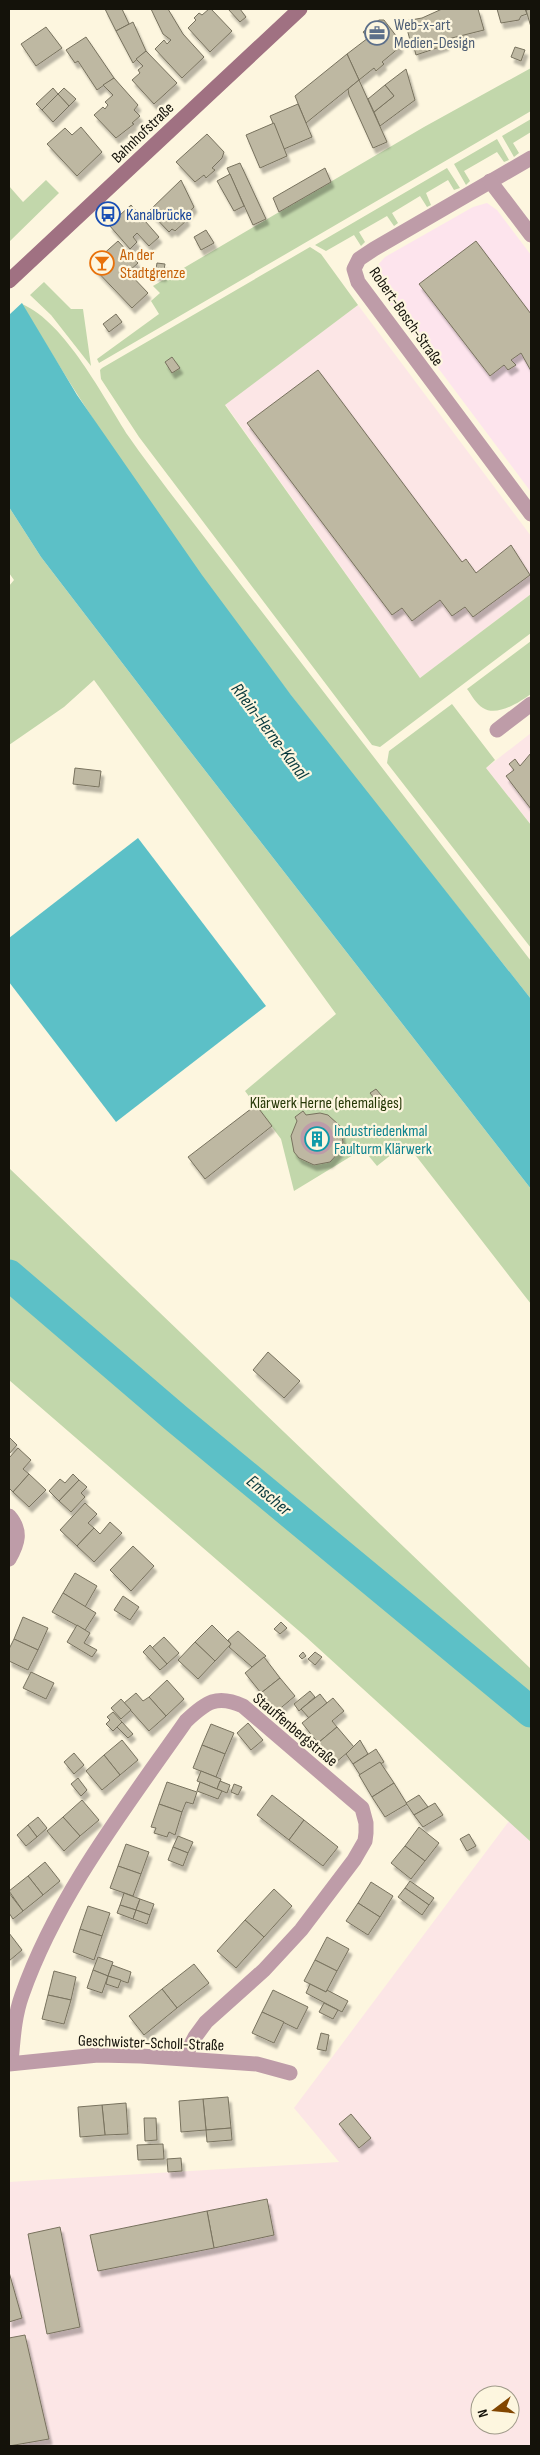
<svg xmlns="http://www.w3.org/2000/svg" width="540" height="2455" viewBox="0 0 540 2455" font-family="'Sofia Sans Condensed',sans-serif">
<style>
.commercial{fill:#fde4ed}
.industrial{fill:#fce6e6;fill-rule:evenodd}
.green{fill:#c2d7ab}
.water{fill:#5cc0c7}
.pier{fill:#fdf6df}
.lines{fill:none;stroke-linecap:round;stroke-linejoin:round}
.river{stroke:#5cc0c7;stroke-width:31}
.building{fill:#beb8a2;stroke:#78725e;filter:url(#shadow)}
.street{stroke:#be9ca8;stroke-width:15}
.secondary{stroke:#a07182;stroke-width:15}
.labels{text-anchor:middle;stroke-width:4.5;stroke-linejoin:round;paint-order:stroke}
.service-label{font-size:16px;fill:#4e5e75;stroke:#fdf6df;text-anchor:start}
.street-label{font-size:16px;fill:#14120a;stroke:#fdf6df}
.transit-label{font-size:16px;fill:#164399;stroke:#fdf6df;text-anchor:start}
.food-label{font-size:16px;fill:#c56008;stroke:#fdf6df;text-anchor:start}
.park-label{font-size:16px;fill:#263807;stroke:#fdf6df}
.culture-label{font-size:16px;fill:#0d838f;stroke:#fdf6df;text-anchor:start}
.water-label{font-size:18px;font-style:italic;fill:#07383c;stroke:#fdf6df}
</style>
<defs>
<filter id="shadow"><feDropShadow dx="3" dy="5.5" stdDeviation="1" flood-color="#0004"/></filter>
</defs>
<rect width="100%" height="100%" fill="#fdf6df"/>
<!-- commercial -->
<path class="commercial" d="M 487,203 L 497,210 L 531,255 L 531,492 L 376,285 L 374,278 L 376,267 L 385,257 L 473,207 Z"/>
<!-- industrial -->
<g class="industrial">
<path d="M 358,305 L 531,536 L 531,594 L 420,678 L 225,404 Z"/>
<path d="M 531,733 L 531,825 L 486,768 Z"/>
<path d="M 509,1821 L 531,1842 L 531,2446 L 9,2446 L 9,2182 L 339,2162 L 294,2108 ZM 480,2395 L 510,2395 L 510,2425 L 480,2425 Z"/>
</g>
<!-- green -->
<g class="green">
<path d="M 531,68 L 531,111 L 99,363 L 97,359 L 159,314 L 151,301 L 160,293 L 153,286 L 424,127 Z"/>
<path d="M 531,119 L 531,132 L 513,143 L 519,153 L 514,157 L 502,136 Z"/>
<path d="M 497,139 L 509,160 L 504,162 L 497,152 L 464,171 L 470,181 L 466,185 L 454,164 Z"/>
<path d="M 447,168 L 460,188 L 454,190 L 448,180 L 426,193 L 431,205 L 427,207 L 420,196 L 392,213 L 398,223 L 394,226 L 387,216 L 359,232 L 365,242 L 361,246 L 354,235 L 326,251 L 315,245 Z"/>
<path d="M 46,180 L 59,193 L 9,242 L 9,186 L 23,202 Z"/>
<path d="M 310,247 L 321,254 L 358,305 L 225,405 L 420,678 L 531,594 L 531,633 L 380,747 L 372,745 L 139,437 L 101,379 L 100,370 L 102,368 Z"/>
<path d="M 44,282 L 71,309 L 83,309 L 91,366 L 51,315 L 30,295 Z"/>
<path d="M 22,304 C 66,323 103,397 129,437 C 141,455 155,472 168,490 L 531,961 L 531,999 C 353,774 167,552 22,304 Z"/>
<path d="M 9,507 L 41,557 L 179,737 L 531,1189 L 531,1304 L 406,1143 L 377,1166 L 363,1149 L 294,1191 L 281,1139 L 245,1091 L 336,1014 L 94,680 L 64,707 L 9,745 L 9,586 L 14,580 L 9,573 Z"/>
<path d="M 531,641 L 531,694 C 520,702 497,717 483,708 C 476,704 471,694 467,689 Z"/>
<path d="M 452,704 L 495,760 L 486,768 L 531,825 L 531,948 L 387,763 L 389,751 Z"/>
<path d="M 9,1168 L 531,1669 L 531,1842 L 306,1637 L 9,1380 Z"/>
</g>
<!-- water -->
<g class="water">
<path d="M 9,286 L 22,303 L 77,395 L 202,575 L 291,695 L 531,999 L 531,1189 L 179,737 L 41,557 L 9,507 Z"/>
<path d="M 138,838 L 266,1006 L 116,1122 L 9,982 L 9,938 Z"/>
</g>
<!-- pier -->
<path class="pier" d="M 9,284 L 24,301 L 9,315 Z"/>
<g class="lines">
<!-- river -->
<path class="river" d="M 9,1275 L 177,1419 L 531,1712"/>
</g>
<!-- building -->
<g class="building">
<path d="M 105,9 L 122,9 L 129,24 L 116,31 Z"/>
<path d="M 151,9 L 168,9 L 183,34 L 204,57 L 182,78 L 155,49 L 164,40 L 167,44 L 171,40 L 163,34 Z"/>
<path d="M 209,9 L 211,9 L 232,31 L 210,52 L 188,28 L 196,20 L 194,18 L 199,13 L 202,15 Z"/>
<path d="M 228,9 L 240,9 L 246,17 L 240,22 Z"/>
<path d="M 442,9 L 478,9 L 484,30 L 444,40 L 446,45 L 416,55 L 414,47 L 412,48 L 405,21 L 422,18 Z"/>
<path d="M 497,9 L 525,9 L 527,14 L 521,16 L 519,20 L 501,23 Z"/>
<path d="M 531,9 L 531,27 L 526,10 Z"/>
<path d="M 379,20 L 384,20 L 397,37 L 400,47 L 382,62 L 384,64 L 376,71 L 374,68 L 359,80 L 347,54 L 368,38 L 363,32 Z"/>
<path d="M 133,22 L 146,51 L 133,63 L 116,31 Z"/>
<path d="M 46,27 L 62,48 L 36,66 L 21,44 Z"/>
<path d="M 86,37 L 114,78 L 97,90 L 78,61 L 75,63 L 66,50 Z"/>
<path d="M 515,47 L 525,50 L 521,61 L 511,57 Z"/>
<path d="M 146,51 L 177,83 L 154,104 L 132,80 L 140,73 L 138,70 L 143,66 L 136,59 Z"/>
<path d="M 347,54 L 359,80 L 306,123 L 295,96 Z"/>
<path d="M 406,69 L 415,100 L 380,126 L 374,112 L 394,96 L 385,85 Z"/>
<path d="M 114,78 L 138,105 L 134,110 L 140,116 L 132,123 L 134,124 L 116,138 L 94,115 L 103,107 L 105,109 L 108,105 L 105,102 L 113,95 L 103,85 Z"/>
<path d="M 359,80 L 387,142 L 373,148 L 349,95 L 348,89 Z"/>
<path d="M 385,85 L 394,96 L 374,112 L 368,99 Z"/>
<path d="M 53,88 L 58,94 L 42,110 L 36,104 Z"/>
<path d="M 64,88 L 76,99 L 69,106 L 58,94 Z"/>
<path d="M 58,94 L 69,106 L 53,122 L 42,110 Z"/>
<path d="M 298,104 L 312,137 L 284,149 L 270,116 Z"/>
<path d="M 274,123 L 287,156 L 260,168 L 246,135 Z"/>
<path d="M 81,127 L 102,152 L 77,176 L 47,144 L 65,128 L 72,135 Z"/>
<path d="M 207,134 L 224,152 L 222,158 L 212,168 L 215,170 L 206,178 L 204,175 L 195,182 L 176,162 Z"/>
<path d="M 240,163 L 266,219 L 253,225 L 227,168 Z"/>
<path d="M 325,168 L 331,182 L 279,212 L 273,198 Z"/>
<path d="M 230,174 L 244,206 L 234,211 L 217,181 Z"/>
<path d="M 181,180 L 194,207 L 185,217 L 187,220 L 175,231 L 172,229 L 169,232 L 149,211 Z"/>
<path d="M 131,205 L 159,237 L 149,246 L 137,233 L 133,237 L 137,242 L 130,249 L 109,225 Z"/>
<path d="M 206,230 L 214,243 L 201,250 L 194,237 Z"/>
<path d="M 118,241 L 138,263 L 128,272 L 148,293 L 132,308 L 91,265 Z"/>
<path d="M 476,241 L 531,314 L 531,371 L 521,353 L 511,360 L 516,365 L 508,370 L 504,365 L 490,376 L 419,284 Z"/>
<path d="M 157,263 L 165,264 L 163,276 L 155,275 Z"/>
<path d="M 116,314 L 122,322 L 109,332 L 103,324 Z"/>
<path d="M 172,357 L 180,368 L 172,373 L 165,362 Z"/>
<path d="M 318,370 L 462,562 L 466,559 L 476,573 L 511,545 L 530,575 L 473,617 L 465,607 L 452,616 L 440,600 L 412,621 L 402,608 L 392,615 L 247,423 Z"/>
<path d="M 531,753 L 531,809 L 506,776 L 514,770 L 509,764 L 515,759 L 520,766 Z"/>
<path d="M 75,768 L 101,771 L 99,787 L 73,784 Z"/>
<path d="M 376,1089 L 386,1101 L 380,1106 L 370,1093 Z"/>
<path d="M 256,1105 L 272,1126 L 205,1179 L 188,1157 Z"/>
<path d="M 303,1111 L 306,1115 L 320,1113 L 328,1115 L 340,1126 L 343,1142 L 341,1150 L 330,1162 L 314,1165 L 299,1158 L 294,1152 L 291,1136 L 297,1121 L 295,1117 Z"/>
<path d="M 268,1352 L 300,1381 L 284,1398 L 253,1370 Z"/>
<path d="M 9,1437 L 17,1445 L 9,1454 Z"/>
<path d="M 18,1448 L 31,1460 L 23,1469 L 29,1474 L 13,1492 L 9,1488 L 9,1458 Z"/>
<path d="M 29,1474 L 46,1490 L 29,1507 L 13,1492 Z"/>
<path d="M 73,1474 L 79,1480 L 59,1501 L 49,1491 L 60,1479 L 65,1483 Z"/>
<path d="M 79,1480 L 87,1487 L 81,1493 L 85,1497 L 71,1512 L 59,1501 Z"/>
<path d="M 85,1503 L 97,1514 L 88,1523 L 94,1528 L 77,1546 L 60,1530 Z"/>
<path d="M 110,1522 L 122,1533 L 94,1562 L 77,1546 L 94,1528 L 100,1534 Z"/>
<path d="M 133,1546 L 154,1566 L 131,1591 L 110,1570 Z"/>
<path d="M 75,1573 L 97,1586 L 85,1607 L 63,1593 Z"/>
<path d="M 63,1593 L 96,1613 L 85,1630 L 52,1612 Z"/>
<path d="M 123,1596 L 139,1607 L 130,1620 L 114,1610 Z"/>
<path d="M 23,1617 L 48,1628 L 38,1650 L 14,1639 Z"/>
<path d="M 281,1622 L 287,1628 L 280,1634 L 274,1629 Z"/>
<path d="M 77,1625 L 90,1633 L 84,1643 L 97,1650 L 92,1657 L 67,1642 Z"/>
<path d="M 212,1625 L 231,1644 L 215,1661 L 195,1642 Z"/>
<path d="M 238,1631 L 266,1656 L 252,1667 L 229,1647 L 231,1644 L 228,1640 Z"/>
<path d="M 164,1637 L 179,1653 L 167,1664 L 152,1648 Z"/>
<path d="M 14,1639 L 38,1650 L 28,1670 L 9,1661 L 9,1649 Z"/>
<path d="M 195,1642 L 215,1661 L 198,1679 L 178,1660 Z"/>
<path d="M 150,1645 L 167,1664 L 160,1670 L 143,1652 Z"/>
<path d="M 303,1652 L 306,1656 L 302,1659 L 299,1656 Z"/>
<path d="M 315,1652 L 322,1657 L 315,1665 L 308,1659 Z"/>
<path d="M 264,1657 L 280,1678 L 261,1693 L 245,1673 Z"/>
<path d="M 31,1672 L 54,1683 L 46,1699 L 23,1688 Z"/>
<path d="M 280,1678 L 295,1696 L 276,1712 L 261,1693 Z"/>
<path d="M 167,1680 L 184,1699 L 166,1716 L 149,1697 Z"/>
<path d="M 310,1691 L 315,1697 L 299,1711 L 294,1704 Z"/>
<path d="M 136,1693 L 143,1701 L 149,1697 L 166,1716 L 149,1731 L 124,1703 Z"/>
<path d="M 320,1694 L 327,1703 L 309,1718 L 301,1709 Z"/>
<path d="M 333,1698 L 344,1711 L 332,1721 L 337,1727 L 318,1743 L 302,1723 Z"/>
<path d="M 121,1699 L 131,1710 L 121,1719 L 111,1708 Z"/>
<path d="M 113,1712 L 122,1722 L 113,1731 L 106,1724 L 110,1720 L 107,1717 Z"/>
<path d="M 122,1722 L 133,1734 L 128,1738 L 117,1727 Z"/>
<path d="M 248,1723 L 263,1740 L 251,1750 L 237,1733 Z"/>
<path d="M 211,1724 L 234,1733 L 225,1754 L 202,1745 Z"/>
<path d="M 337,1727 L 354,1747 L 335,1763 L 318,1743 Z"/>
<path d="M 122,1740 L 138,1760 L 120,1775 L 104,1755 Z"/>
<path d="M 360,1740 L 368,1754 L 353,1764 L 346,1754 Z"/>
<path d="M 202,1745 L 225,1754 L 216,1777 L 193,1768 Z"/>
<path d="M 376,1749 L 384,1762 L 360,1775 L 353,1764 Z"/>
<path d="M 74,1753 L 84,1765 L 74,1774 L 64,1762 Z"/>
<path d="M 104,1755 L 120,1775 L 102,1790 L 86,1771 Z"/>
<path d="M 380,1762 L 394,1783 L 372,1797 L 359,1775 Z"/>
<path d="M 201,1771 L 221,1779 L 217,1789 L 197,1781 Z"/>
<path d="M 78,1778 L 87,1790 L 81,1796 L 71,1784 Z"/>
<path d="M 220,1781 L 230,1785 L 227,1793 L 217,1789 Z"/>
<path d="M 167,1782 L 197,1792 L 193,1804 L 186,1802 L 182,1812 L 159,1804 Z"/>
<path d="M 200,1782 L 222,1791 L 218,1799 L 197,1791 Z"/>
<path d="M 394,1783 L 407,1804 L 385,1817 L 372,1797 Z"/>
<path d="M 234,1784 L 242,1787 L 238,1795 L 231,1792 Z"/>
<path d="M 272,1795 L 304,1820 L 289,1840 L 257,1815 Z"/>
<path d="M 419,1795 L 428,1807 L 414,1815 L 406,1803 Z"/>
<path d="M 82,1800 L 99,1820 L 80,1836 L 63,1817 Z"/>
<path d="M 435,1803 L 443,1815 L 423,1827 L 414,1815 Z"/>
<path d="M 159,1804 L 182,1812 L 175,1835 L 169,1832 L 167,1837 L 154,1833 L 156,1828 L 151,1827 Z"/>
<path d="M 38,1817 L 47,1828 L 37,1837 L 28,1825 Z"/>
<path d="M 63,1817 L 80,1836 L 64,1851 L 47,1831 Z"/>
<path d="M 304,1820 L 338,1847 L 323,1866 L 289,1840 Z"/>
<path d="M 28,1825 L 37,1837 L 26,1846 L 17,1835 Z"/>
<path d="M 419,1827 L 439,1843 L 425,1861 L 405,1846 Z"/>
<path d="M 469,1834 L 476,1846 L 467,1851 L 460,1839 Z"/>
<path d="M 178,1836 L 193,1842 L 188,1853 L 173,1847 Z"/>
<path d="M 126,1844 L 149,1852 L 141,1874 L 118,1866 Z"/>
<path d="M 405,1846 L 425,1861 L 411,1879 L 391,1863 Z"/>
<path d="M 173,1847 L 188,1853 L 183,1866 L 168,1860 Z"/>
<path d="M 45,1862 L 60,1881 L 43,1895 L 28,1876 Z"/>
<path d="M 118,1866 L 141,1874 L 133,1896 L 110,1888 Z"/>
<path d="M 28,1876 L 43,1895 L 23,1911 L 9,1891 Z"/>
<path d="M 410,1881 L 434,1898 L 429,1905 L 405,1888 Z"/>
<path d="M 371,1882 L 393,1896 L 380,1917 L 358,1903 Z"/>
<path d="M 405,1888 L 429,1905 L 422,1915 L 398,1897 Z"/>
<path d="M 274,1889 L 292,1906 L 264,1937 L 245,1920 Z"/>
<path d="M 9,1893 L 23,1911 L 13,1919 L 9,1913 Z"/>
<path d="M 124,1893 L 140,1899 L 136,1910 L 120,1905 Z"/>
<path d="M 140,1899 L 154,1904 L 150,1915 L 136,1910 Z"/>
<path d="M 358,1903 L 380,1917 L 368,1935 L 346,1921 Z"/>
<path d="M 120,1905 L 136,1910 L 133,1919 L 117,1913 Z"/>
<path d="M 88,1906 L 110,1913 L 102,1936 L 80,1929 Z"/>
<path d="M 136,1910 L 150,1915 L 147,1924 L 133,1919 Z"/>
<path d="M 245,1920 L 264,1937 L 236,1968 L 217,1951 Z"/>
<path d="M 80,1929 L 102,1936 L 94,1960 L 73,1952 Z"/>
<path d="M 9,1933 L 22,1950 L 9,1961 Z"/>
<path d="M 327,1937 L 349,1949 L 337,1971 L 315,1960 Z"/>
<path d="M 98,1957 L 113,1962 L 108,1976 L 93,1970 Z"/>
<path d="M 315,1960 L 337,1971 L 326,1992 L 304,1981 Z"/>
<path d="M 194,1964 L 209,1983 L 177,2008 L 162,1989 Z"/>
<path d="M 112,1965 L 131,1972 L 128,1983 L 108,1976 Z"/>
<path d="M 93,1970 L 108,1976 L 102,1993 L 87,1988 Z"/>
<path d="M 54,1971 L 76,1977 L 71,2000 L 48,1995 Z"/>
<path d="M 108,1976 L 121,1980 L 118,1988 L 106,1984 Z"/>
<path d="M 310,1984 L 326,1992 L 327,1990 L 348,2001 L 342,2012 L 306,1993 Z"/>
<path d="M 162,1989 L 177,2008 L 144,2035 L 129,2016 Z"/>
<path d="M 273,1990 L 308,2007 L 297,2029 L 262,2012 Z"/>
<path d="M 48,1995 L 71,2000 L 64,2024 L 42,2019 Z"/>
<path d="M 324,2003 L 338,2010 L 333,2019 L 319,2012 Z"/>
<path d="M 262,2012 L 284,2022 L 274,2043 L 252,2033 Z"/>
<path d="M 321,2033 L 329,2035 L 326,2051 L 317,2049 Z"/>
<path d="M 228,2097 L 231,2128 L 206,2130 L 203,2099 Z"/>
<path d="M 203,2099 L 206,2130 L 181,2132 L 179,2101 Z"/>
<path d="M 126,2103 L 128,2134 L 105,2135 L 102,2105 Z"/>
<path d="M 102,2105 L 105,2135 L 80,2137 L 78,2107 Z"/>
<path d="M 351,2114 L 371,2138 L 359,2148 L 339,2124 Z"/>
<path d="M 144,2118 L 156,2118 L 157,2140 L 145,2141 Z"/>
<path d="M 231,2128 L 232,2140 L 207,2142 L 206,2130 Z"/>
<path d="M 163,2144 L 164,2159 L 138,2160 L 137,2145 Z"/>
<path d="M 181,2158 L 182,2171 L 168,2172 L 167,2159 Z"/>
<path d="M 267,2199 L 274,2235 L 214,2248 L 207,2211 Z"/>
<path d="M 207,2211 L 214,2248 L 98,2271 L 90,2235 Z"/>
<path d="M 60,2227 L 80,2327 L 47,2334 L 28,2234 Z"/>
<path d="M 9,2272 L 22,2318 L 9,2322 Z"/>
<path d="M 25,2335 L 49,2439 L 9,2446 L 9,2338 Z"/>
</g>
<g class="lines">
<!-- street -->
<g class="street">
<path d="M 531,158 L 374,249 L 359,259 L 354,269 L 358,282 L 531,514"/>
<path d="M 490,181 L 531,235"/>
<path d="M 497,730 L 531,704"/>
<circle cx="317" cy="1138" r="9"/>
<path d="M 9,1516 C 22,1531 18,1543 9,1559"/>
<path d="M 11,2063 C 13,2041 14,2017 22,1995 C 57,1895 126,1807 186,1721 C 206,1702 217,1694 243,1706 L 362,1808 L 366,1823 L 366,1833 L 365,1841 L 354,1860 L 301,1930 L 264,1970 L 206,2022 L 195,2037 L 184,2058"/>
<path d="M 9,2064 L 98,2055 L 141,2056 L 257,2064 L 290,2073"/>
</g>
<!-- secondary -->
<path class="secondary" d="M 9,281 L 300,9"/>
</g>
<!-- icons -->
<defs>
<g id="office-ring" transform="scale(1.25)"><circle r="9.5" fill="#fdf6df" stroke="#5c6f8a" stroke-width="1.5"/><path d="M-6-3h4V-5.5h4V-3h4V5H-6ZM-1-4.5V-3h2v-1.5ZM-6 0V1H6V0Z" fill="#5c6f8a"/></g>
<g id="bus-ring" transform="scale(1.25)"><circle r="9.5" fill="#fdf6df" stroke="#1a4fb4" stroke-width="1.5"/><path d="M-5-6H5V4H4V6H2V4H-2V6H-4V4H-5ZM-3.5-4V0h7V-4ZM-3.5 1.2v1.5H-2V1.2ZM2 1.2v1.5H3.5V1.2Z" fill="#1a4fb4"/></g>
<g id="bar-ring" transform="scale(1.25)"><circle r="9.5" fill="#fdf6df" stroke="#e8710a" stroke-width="1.5"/><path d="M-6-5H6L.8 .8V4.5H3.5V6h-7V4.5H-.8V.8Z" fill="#e8710a"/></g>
<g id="building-ring" transform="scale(1.25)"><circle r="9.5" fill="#fdf6df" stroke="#0f9aa8" stroke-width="1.5"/><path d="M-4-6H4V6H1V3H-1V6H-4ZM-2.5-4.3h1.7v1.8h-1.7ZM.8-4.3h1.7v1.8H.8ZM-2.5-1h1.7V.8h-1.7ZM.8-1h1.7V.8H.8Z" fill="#0f9aa8"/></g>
</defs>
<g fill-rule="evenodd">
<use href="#office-ring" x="377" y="33"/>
<use href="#bus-ring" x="108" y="214"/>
<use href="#bar-ring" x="102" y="263"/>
<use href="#building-ring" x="317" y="1139"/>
</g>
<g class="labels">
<!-- service labels -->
<g class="service-label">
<text x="394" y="30">Web-x-art<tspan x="394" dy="18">Medien-Design</tspan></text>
</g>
<!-- street labels -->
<g class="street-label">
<text transform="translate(142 132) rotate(-44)" y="6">Bahnhofstraße</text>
<text transform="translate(407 316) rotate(55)" y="6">Robert-Bosch-Straße</text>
<text transform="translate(296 1729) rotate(40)" y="6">Stauffenbergstraße</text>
<text transform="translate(151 2042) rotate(2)" y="6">Geschwister-Scholl-Straße</text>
</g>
<!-- transit labels -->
<g class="transit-label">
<text x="126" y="220">Kanalbrücke</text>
</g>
<!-- food labels -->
<g class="food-label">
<text x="120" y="260">An der<tspan x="120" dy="18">Stadtgrenze</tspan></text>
</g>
<!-- park labels -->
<g class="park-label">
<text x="326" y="1108">Klärwerk Herne (ehemaliges)</text>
</g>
<!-- culture labels -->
<g class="culture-label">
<text x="334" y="1136">Industriedenkmal<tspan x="334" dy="18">Faulturm Klärwerk</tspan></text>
</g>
<!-- water labels -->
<g class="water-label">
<text transform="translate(270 731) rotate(53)" y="6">Rhein-Herne-Kanal</text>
<text transform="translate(269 1495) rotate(40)" y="6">Emscher</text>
</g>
</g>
<!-- border -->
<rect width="540" height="2455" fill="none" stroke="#14120a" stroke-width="20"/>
<!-- north arrow -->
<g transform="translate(495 2410) rotate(254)"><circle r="24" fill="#fdf6df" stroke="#a09b8a"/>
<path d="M0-4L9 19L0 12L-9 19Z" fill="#824600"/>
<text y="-8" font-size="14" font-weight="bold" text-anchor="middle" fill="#14120a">N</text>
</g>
</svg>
